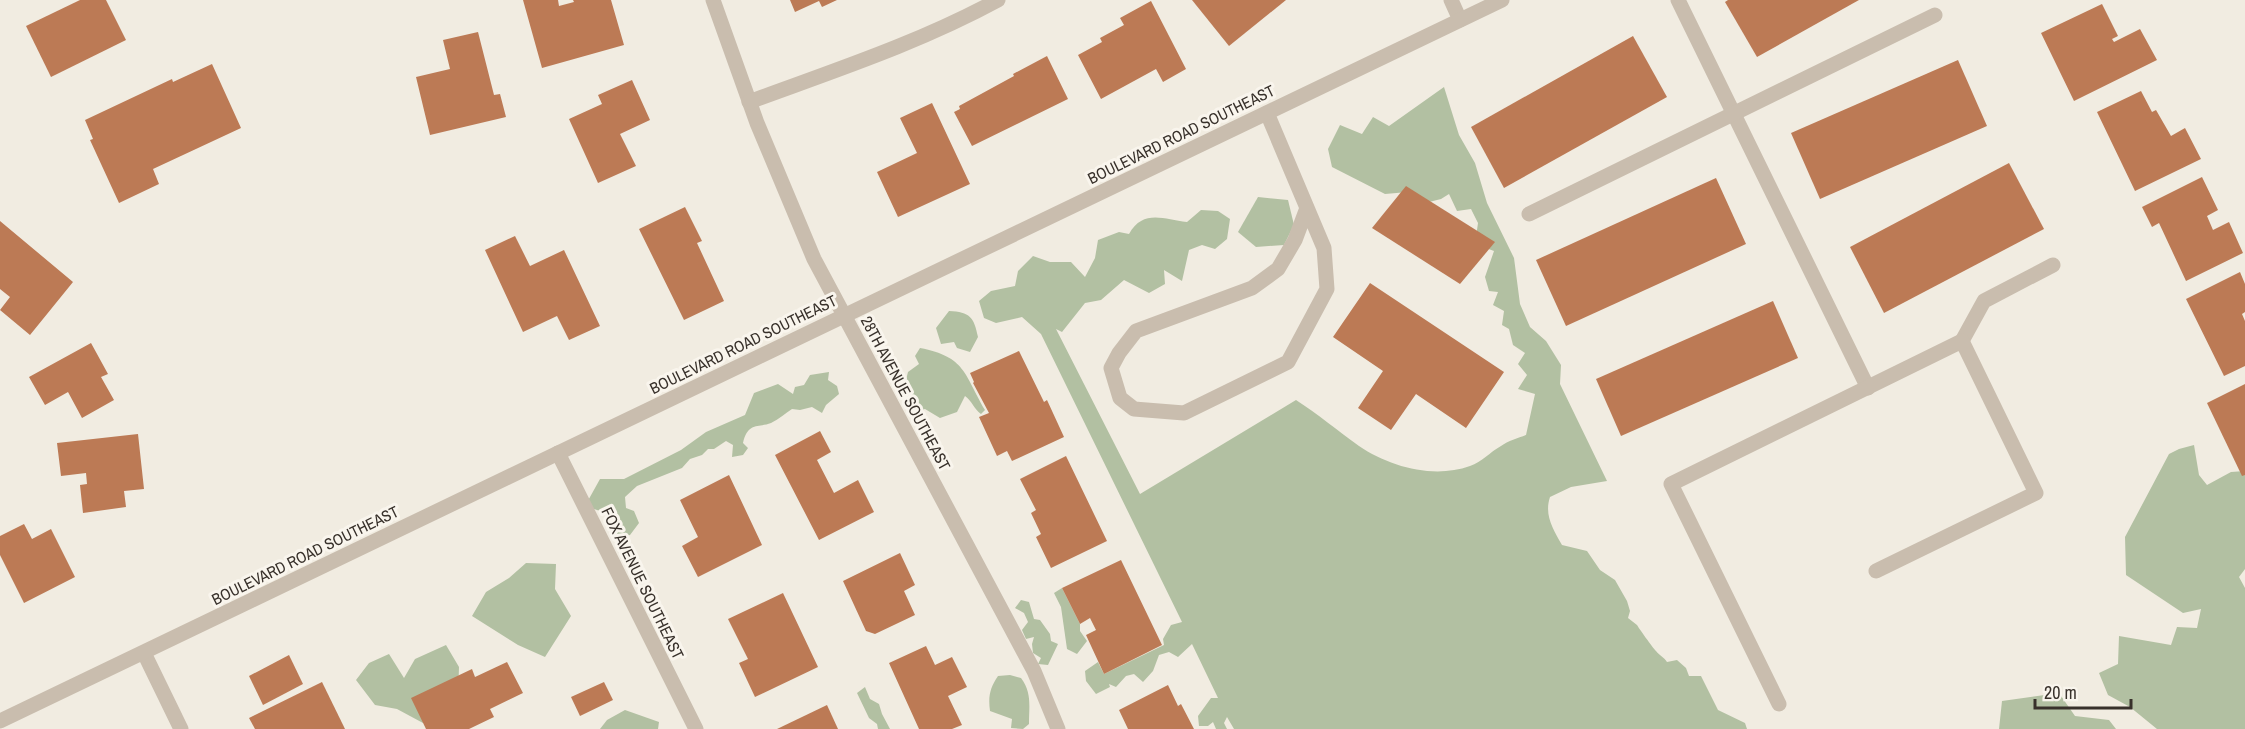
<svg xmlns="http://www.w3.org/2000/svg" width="2245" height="729" viewBox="0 0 2245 729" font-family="'Archivo Narrow',sans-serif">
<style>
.green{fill:#b2c0a2}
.building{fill:#bc7a55}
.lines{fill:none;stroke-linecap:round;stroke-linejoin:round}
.minor{stroke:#c9bdae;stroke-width:15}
.labels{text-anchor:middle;stroke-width:6;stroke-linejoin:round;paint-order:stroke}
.street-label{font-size:16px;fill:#38312b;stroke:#f9f5ed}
</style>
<rect width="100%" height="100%" fill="#f1ece1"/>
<!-- green -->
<g class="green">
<path d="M 1444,87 L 1459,135 L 1475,163 L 1487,203 L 1514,258 L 1520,304 L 1530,327 L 1546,341 L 1561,365 L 1560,384 L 1607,481 L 1571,487 L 1550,497 C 1544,515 1553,529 1562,545 L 1587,551 L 1600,570 L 1615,580 L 1627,601 L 1630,611 L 1628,618 L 1637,625 C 1638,627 1653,648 1656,651 C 1659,655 1664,657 1667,662 L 1677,660 L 1686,668 L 1689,676 L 1701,676 L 1718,710 L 1745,723 L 1747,729 L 1234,729 L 1227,717 L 1224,723 L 1227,729 L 1216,729 L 1213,722 L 1208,726 L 1199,726 L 1198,716 L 1211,698 L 1218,698 L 1192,644 L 1178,657 L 1169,652 L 1159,655 L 1153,671 L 1143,682 L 1134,674 L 1126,676 L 1116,687 L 1109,684 L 1110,687 L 1096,694 L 1086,681 L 1085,671 L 1098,662 L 1104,674 L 1164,645 L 1163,639 L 1171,625 L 1182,622 L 1041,334 L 1022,317 L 996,323 L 984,318 L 979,301 L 991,291 L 1015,286 L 1018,271 L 1033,256 L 1050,262 L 1071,262 L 1085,277 L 1095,258 L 1098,240 L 1119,232 L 1129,234 C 1143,209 1163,219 1187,222 L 1201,210 L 1218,211 L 1230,219 L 1227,239 L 1215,249 L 1202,245 L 1189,250 L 1182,281 L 1164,270 L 1165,284 L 1149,293 L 1124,280 L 1101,300 L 1085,303 L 1062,332 L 1056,329 L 1140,494 L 1296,400 C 1318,414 1338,431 1359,446 C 1390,467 1434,479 1470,466 C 1482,462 1490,452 1501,446 C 1508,441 1518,438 1526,435 L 1535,394 L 1518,389 L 1527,375 L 1518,364 L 1525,353 L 1513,345 L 1509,329 L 1502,325 L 1504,311 L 1493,305 L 1498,292 L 1489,291 L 1485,277 L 1494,251 L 1475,244 L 1478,223 L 1471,209 L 1457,211 L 1449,194 L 1441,199 L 1417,205 L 1408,192 L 1385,194 L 1332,167 L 1328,149 L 1340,125 L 1362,134 L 1373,117 L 1389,126 Z"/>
<path d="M 1258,197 L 1288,200 L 1294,225 L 1284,245 L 1256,247 L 1238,232 Z"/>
<path d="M 949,311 C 970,312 974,317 978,337 L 970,352 L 957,348 L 954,342 L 941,344 L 936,328 Z"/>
<path d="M 920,348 C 966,357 964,374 985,410 L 981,414 C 974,409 972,401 965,396 L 957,412 L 940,418 L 925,409 L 916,411 L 907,405 L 913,396 L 905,384 L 908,372 L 919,364 L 915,356 Z"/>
<path d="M 829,372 L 828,380 L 837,386 L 839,394 L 826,405 L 822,413 L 812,407 L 800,410 L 792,409 C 786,413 779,419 771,423 C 759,428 748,421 743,443 L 748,448 L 743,455 L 732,457 L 733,445 L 726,441 L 714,449 L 708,449 L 702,455 L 690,459 L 682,468 L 637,486 L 625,497 L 626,508 L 634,511 L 639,523 L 630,535 L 617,538 L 609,527 L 612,515 L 585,506 L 600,479 L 624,479 L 681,450 L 706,432 L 745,415 L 754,393 L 778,384 L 793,394 L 795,387 L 804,385 L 810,375 Z"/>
<path d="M 2194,445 L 2199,475 L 2207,485 L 2231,472 L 2245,471 L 2245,569 L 2239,577 L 2245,588 L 2245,729 L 2157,729 L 2130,707 L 2108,695 L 2099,673 L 2118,664 L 2119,636 L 2171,645 L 2177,627 L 2197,628 L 2201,609 L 2183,613 L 2126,575 L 2125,537 L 2169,454 L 2179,449 Z"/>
<path d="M 526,563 L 556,564 L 555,589 L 571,616 L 545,657 L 518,645 L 472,616 L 486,592 L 509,578 Z"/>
<path d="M 1062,588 L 1080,624 L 1080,631 L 1087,641 L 1077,654 L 1067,649 L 1061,607 L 1054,593 Z"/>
<path d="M 1021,600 L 1029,602 L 1034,619 L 1040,620 L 1050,634 L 1051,641 L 1058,644 L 1048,665 L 1038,664 L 1041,658 L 1033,653 L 1032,644 L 1034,637 L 1026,639 L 1022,630 L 1028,622 L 1024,613 L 1015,608 Z"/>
<path d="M 446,645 L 459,667 L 458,697 L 437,708 L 423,723 L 397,709 L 375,705 L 356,680 L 369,663 L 389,654 L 404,678 L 415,659 Z"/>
<path d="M 1010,675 L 1021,678 C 1032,693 1029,705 1029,724 L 1023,729 L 1011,728 L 1012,719 L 990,711 C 988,696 990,688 998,676 Z"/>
<path d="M 865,687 L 870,699 L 879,704 L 882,714 L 890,729 L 878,729 L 877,724 L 869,718 L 857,693 Z"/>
<path d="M 2059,693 L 2075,716 L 2109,720 L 2116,729 L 1999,729 L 2002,701 Z"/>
<path d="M 625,710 L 659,722 L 658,729 L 600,729 L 607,720 Z"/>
</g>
<!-- building -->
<g class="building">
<path d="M 80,0 L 106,0 L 126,40 L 51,77 L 26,26 Z"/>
<path d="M 523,0 L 558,0 L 559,6 L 574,2 L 573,0 L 611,0 L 624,45 L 542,68 Z"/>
<path d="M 790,0 L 837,0 L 822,7 L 819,1 L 795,12 Z"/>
<path d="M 1192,0 L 1286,0 L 1229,46 Z"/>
<path d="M 1728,0 L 1859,0 L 1757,57 L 1725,2 Z"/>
<path d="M 1151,1 L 1186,69 L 1163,82 L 1156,69 L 1101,99 L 1078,55 L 1102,42 L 1100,38 L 1124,25 L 1120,18 Z"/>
<path d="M 2102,4 L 2118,36 L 2112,39 L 2114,42 L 2140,29 L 2157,60 L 2074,101 L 2041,33 Z"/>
<path d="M 478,32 L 494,95 L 500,94 L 506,117 L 430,135 L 416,77 L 450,69 L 443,40 Z"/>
<path d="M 1633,36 L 1667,97 L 1504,188 L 1471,127 Z"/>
<path d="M 1047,56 L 1068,99 L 972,146 L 954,112 L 960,109 L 959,106 L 1014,76 L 1013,74 Z"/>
<path d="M 1958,60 L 1987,126 L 1820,199 L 1791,133 Z"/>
<path d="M 212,64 L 241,128 L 153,169 L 159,184 L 119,203 L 90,140 L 93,139 L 85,120 L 172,79 L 173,82 Z"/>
<path d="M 632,80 L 650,120 L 620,134 L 636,166 L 598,183 L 569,119 L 602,104 L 598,95 Z"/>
<path d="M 2141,91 L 2152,112 L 2156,110 L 2171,136 L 2185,128 L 2201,159 L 2135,191 L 2097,112 Z"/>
<path d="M 932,103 L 970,184 L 898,217 L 877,172 L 917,153 L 900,118 Z"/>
<path d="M 2009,163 L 2044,229 L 1884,313 L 1850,247 Z"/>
<path d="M 2202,177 L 2218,210 L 2207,216 L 2213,230 L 2229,222 L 2243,253 L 2186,281 L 2159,223 L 2152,227 L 2142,207 Z"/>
<path d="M 1716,178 L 1746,244 L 1566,326 L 1536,260 Z"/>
<path d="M 1406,186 L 1495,242 L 1460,284 L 1372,228 Z"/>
<path d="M 685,207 L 702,241 L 697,243 L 724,301 L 684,320 L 639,229 Z"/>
<path d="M 0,221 L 73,282 L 30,335 L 0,310 L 10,297 L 0,289 Z"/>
<path d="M 515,236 L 530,266 L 564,250 L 600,326 L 569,340 L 557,316 L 523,332 L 485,250 Z"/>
<path d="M 2240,272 L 2245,284 L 2245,312 L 2242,314 L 2245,321 L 2245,366 L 2224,376 L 2186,299 Z"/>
<path d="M 1370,283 L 1504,372 L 1466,428 L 1416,394 L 1391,430 L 1358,408 L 1383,371 L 1333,337 Z"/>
<path d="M 1773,301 L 1798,358 L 1621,436 L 1596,379 Z"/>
<path d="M 91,343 L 108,374 L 101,377 L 114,400 L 82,418 L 68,392 L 45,405 L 29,377 Z"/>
<path d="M 1019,351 L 1044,402 L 1047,400 L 1064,437 L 1012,461 L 1007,451 L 997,456 L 979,417 L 989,413 L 973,383 L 974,382 L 970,373 Z"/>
<path d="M 2245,384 L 2245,475 L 2242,476 L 2207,403 Z"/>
<path d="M 820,431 L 831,452 L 817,460 L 834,493 L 858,480 L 874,512 L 819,540 L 775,455 Z"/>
<path d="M 138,434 L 144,489 L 124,491 L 126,507 L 83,513 L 80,485 L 87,484 L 86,473 L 61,476 L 57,443 Z"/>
<path d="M 1066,456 L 1107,541 L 1051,568 L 1036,537 L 1041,534 L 1031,513 L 1036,510 L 1020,479 Z"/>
<path d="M 729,475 L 762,545 L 698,577 L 682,546 L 698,537 L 680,500 Z"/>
<path d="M 24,524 L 32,539 L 51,529 L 75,577 L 24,603 L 0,555 L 0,536 Z"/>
<path d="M 900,553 L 915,585 L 904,591 L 915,615 L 875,634 L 866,631 L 843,581 Z"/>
<path d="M 1121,560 L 1162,645 L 1104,674 L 1086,635 L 1096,630 L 1090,618 L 1080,624 L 1062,588 Z"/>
<path d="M 783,593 L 818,667 L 755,697 L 739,663 L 748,659 L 728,619 Z"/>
<path d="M 926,646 L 935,665 L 952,657 L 967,687 L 948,696 L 962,725 L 952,729 L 919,729 L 889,663 Z"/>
<path d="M 289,655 L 303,684 L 263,705 L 249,676 Z"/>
<path d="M 507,662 L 523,693 L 490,709 L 494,717 L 469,729 L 426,729 L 411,698 L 472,669 L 475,677 Z"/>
<path d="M 322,682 L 345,729 L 255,729 L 249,718 Z"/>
<path d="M 604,682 L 613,700 L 580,716 L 571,697 Z"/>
<path d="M 1168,685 L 1178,706 L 1181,704 L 1194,729 L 1128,729 L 1119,710 Z"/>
<path d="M 827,705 L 838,729 L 777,729 Z"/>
</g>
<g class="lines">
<!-- minor -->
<g class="minor">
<path d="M 713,0 L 757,123 L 814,259 L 1034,671 L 1058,729"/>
<path d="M 1451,0 L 1460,20"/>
<path d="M 1678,0 L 1868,388"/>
<path d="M 749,102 C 833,71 919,43 998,0"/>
<path d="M 1267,113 L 1324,248 L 1327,289 L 1288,362 L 1184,413 L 1134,409 L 1120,398 L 1111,368 L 1119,353 L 1136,331 L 1252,288 L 1278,269 L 1295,240 L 1307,208"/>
<path d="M 1529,214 L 1935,15"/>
<path d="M 1962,341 L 1984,301 L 2053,265"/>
<path d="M 558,453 L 696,729"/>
<path d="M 144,653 L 181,729"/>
<path d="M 1779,704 L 1671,484 L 1962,341 L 2036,493 L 1876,571"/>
<path d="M 0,721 L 1502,0"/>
</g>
</g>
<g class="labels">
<!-- street labels -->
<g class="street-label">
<text transform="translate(1181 134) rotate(-26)" y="6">BOULEVARD ROAD SOUTHEAST</text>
<text transform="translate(743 344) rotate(-26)" y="6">BOULEVARD ROAD SOUTHEAST</text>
<text transform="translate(906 393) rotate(62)" y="6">28TH AVENUE SOUTHEAST</text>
<text transform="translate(305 555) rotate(-26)" y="6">BOULEVARD ROAD SOUTHEAST</text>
<text transform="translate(643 583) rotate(64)" y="6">FOX AVENUE SOUTHEAST</text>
</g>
</g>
<!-- scale -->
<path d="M2035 699v9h96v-9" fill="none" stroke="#38312b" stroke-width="3"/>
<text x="2044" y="699" font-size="18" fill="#38312b" stroke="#f9f5ed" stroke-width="4.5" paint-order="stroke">20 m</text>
</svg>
